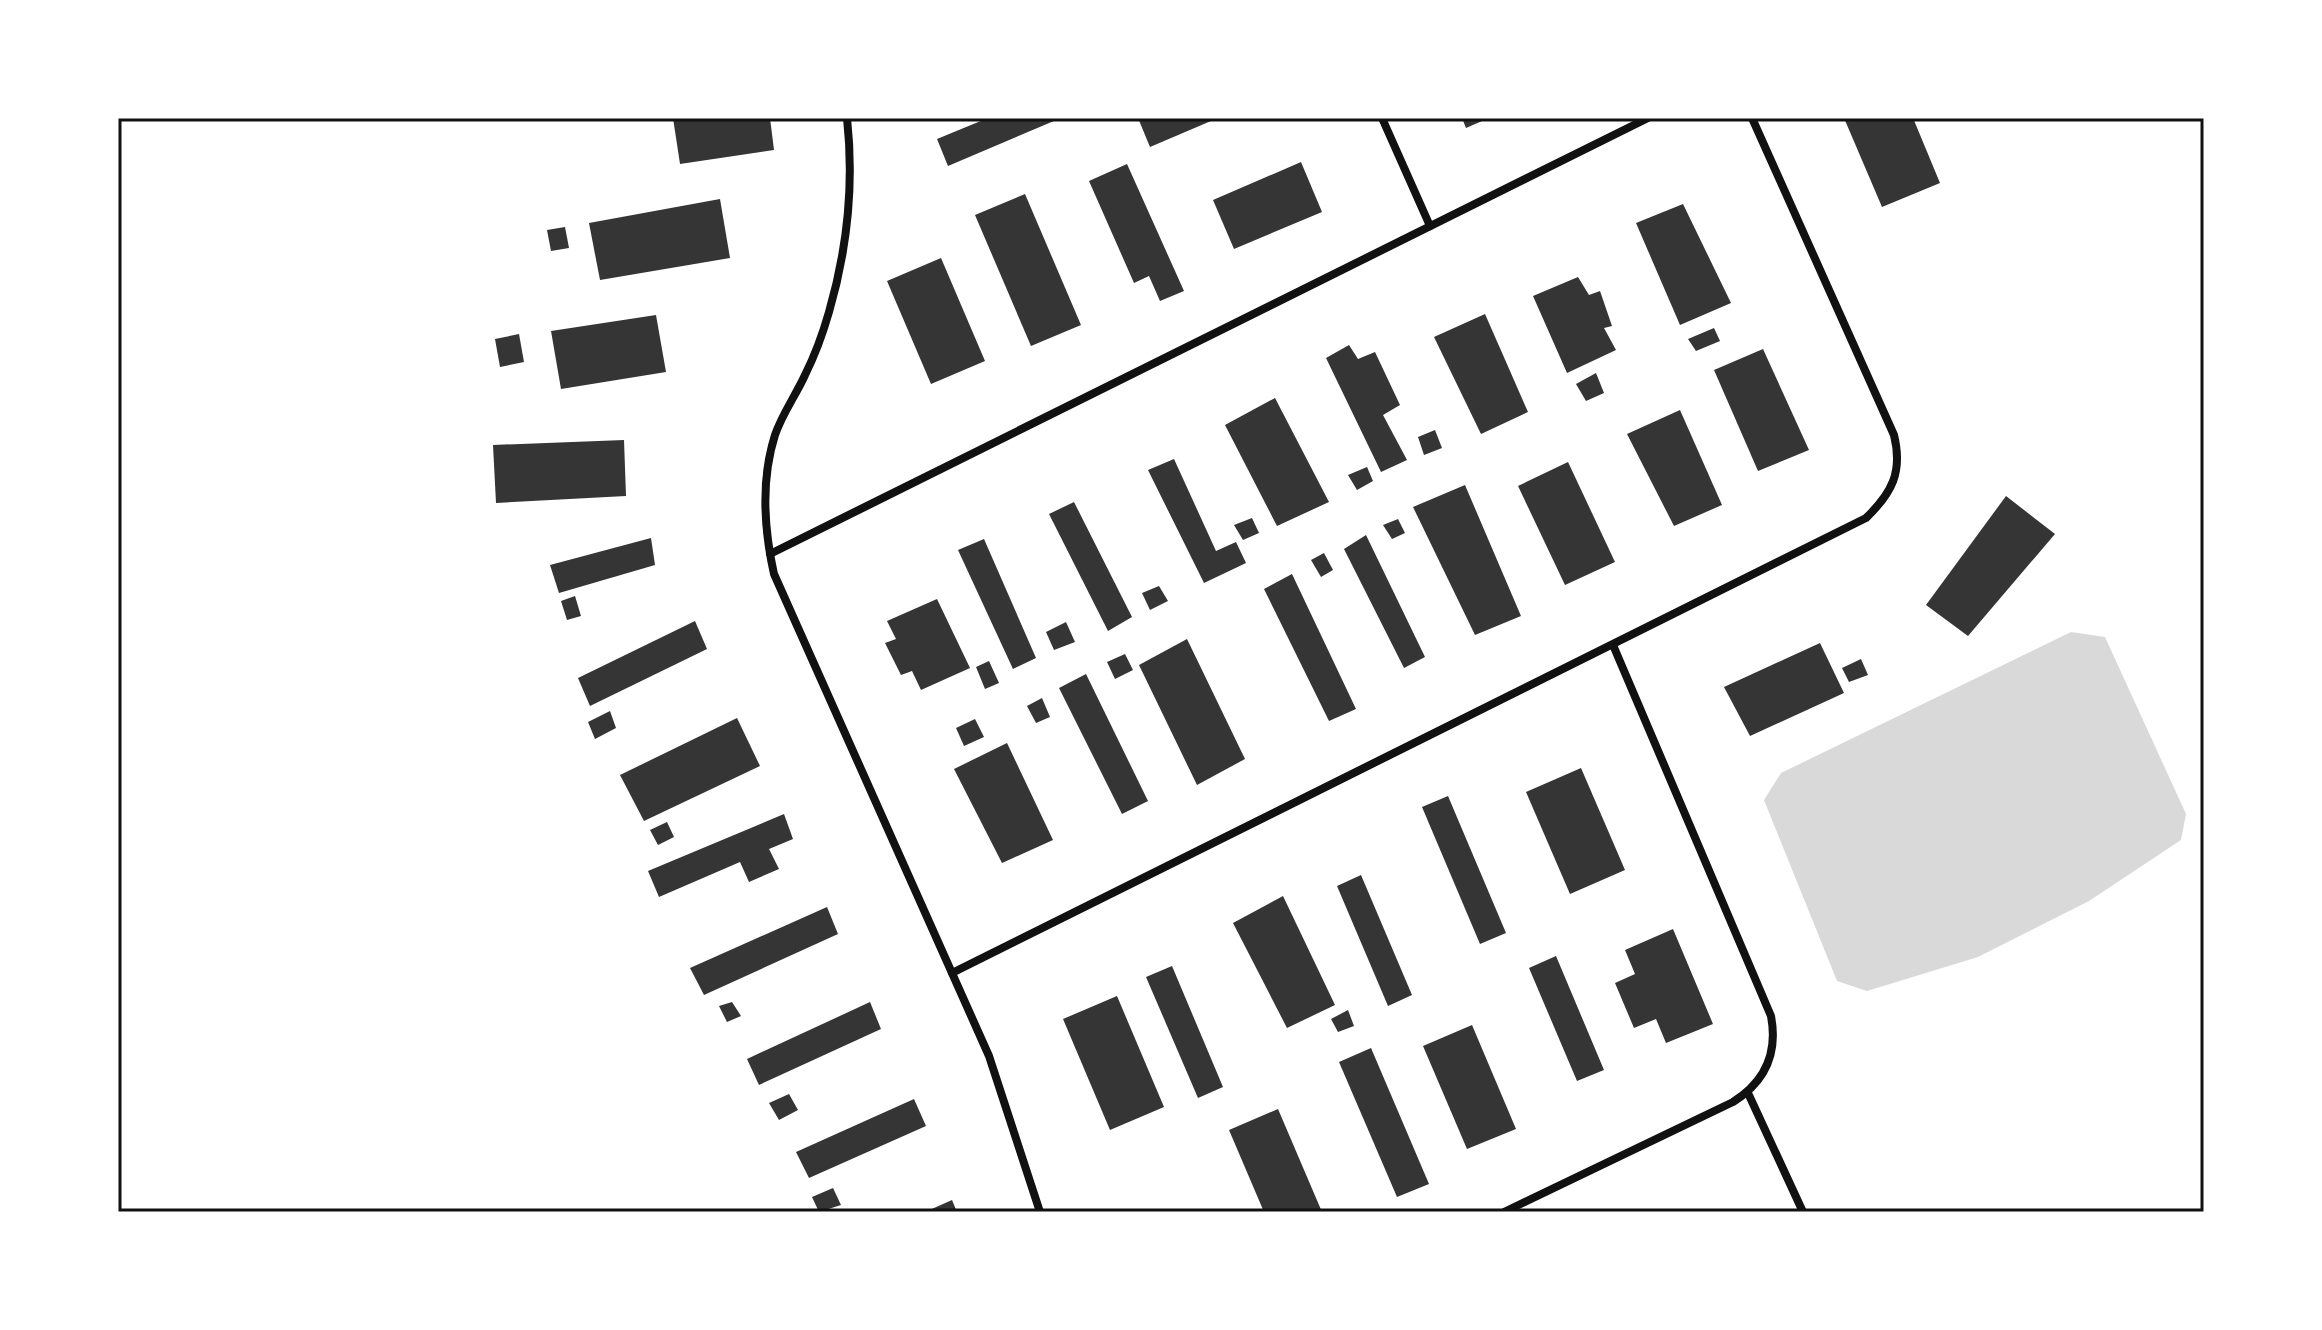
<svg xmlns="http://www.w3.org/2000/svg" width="2322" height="1330" viewBox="0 0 2322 1330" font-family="'DM Sans',sans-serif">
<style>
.water{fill:#d9d9d9}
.building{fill:#353535}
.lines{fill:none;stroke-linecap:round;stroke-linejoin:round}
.minor{stroke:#111;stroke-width:8}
.neatline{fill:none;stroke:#111;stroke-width:3}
</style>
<rect width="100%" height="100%" fill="#fff"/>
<!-- water -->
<path class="water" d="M 2071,632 L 2105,637 L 2186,814 L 2181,840 L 2089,901 L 1978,957 L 1867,991 L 1837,981 L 1764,800 L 1781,773 Z"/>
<!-- building -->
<g class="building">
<path d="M 673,118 L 770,118 L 774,150 L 680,164 Z"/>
<path d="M 988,118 L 1061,118 L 948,166 L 937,139 Z"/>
<path d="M 1138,118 L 1218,118 L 1150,147 Z"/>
<path d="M 1462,118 L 1489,118 L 1466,128 Z"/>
<path d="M 1844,118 L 1913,118 L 1940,183 L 1882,207 Z"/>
<path d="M 1301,162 L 1322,212 L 1234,249 L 1213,200 Z"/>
<path d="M 1127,164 L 1184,291 L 1160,301 L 1149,276 L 1134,283 L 1089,181 Z"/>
<path d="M 1025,194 L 1081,325 L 1031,346 L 975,215 Z"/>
<path d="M 720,199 L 730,258 L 600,280 L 589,223 Z"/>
<path d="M 1683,204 L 1731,303 L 1680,325 L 1636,223 Z"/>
<path d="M 565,227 L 569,248 L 551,251 L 547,230 Z"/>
<path d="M 941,258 L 985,361 L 931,384 L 887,281 Z"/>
<path d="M 1578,277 L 1589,295 L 1600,291 L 1612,326 L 1604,328 L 1616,350 L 1567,373 L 1533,296 Z"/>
<path d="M 1485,314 L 1528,412 L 1481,434 L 1434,337 Z"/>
<path d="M 656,315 L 666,372 L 561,389 L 551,331 Z"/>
<path d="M 1714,328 L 1720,341 L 1696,351 L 1688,339 Z"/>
<path d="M 519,334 L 524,362 L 500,367 L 495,339 Z"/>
<path d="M 1349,345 L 1358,359 L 1375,352 L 1400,405 L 1383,415 L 1407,460 L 1381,472 L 1326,358 Z"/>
<path d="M 1763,349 L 1809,450 L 1758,471 L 1714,370 Z"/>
<path d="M 1596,373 L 1604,393 L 1586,401 L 1576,384 Z"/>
<path d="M 1275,398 L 1329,502 L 1277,526 L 1225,425 Z"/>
<path d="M 1680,410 L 1722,505 L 1674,526 L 1627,434 Z"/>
<path d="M 1435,430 L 1442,448 L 1424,455 L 1418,437 Z"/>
<path d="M 624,440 L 626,496 L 496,503 L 493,445 Z"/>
<path d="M 1174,459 L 1216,551 L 1236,542 L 1246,563 L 1204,583 L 1148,470 Z"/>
<path d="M 1568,462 L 1615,562 L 1565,585 L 1518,486 Z"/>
<path d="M 1367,467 L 1373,481 L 1357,490 L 1348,475 Z"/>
<path d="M 1465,485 L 1521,616 L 1475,635 L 1413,507 Z"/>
<path d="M 2006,496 L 2055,534 L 1968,636 L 1926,605 Z"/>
<path d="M 1074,502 L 1132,617 L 1108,631 L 1049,514 Z"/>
<path d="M 1252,518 L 1259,533 L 1243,540 L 1234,525 Z"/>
<path d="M 1398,519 L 1405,533 L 1392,539 L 1383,525 Z"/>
<path d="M 1366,535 L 1425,657 L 1404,668 L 1344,549 Z"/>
<path d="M 651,538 L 655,565 L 559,593 L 550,565 Z"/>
<path d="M 984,539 L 1036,658 L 1013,669 L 958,550 Z"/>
<path d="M 1324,553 L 1333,570 L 1321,577 L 1311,560 Z"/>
<path d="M 1292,574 L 1356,709 L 1329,721 L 1264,589 Z"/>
<path d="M 1159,586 L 1168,601 L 1150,610 L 1142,593 Z"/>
<path d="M 575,596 L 581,616 L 567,620 L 561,601 Z"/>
<path d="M 937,599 L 970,668 L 921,690 L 912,671 L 901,675 L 885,643 L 896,639 L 887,621 Z"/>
<path d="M 695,621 L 707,649 L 590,706 L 578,678 Z"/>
<path d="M 1066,622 L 1075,642 L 1054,650 L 1046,632 Z"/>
<path d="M 1187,639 L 1245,759 L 1197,785 L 1139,665 Z"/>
<path d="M 1820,643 L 1844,693 L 1750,736 L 1724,687 Z"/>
<path d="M 1125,654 L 1133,670 L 1115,679 L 1107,662 Z"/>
<path d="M 1861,659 L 1868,675 L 1849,682 L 1842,668 Z"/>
<path d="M 989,661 L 999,683 L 985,689 L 976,667 Z"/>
<path d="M 1086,674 L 1148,801 L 1122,814 L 1059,688 Z"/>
<path d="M 1042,698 L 1050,717 L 1036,723 L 1027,706 Z"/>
<path d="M 610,711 L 616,728 L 595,739 L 588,722 Z"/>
<path d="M 737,718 L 760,766 L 644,821 L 620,775 Z"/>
<path d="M 975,719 L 984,737 L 964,746 L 956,728 Z"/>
<path d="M 1007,743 L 1053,840 L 1002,863 L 954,769 Z"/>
<path d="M 1581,768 L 1625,870 L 1570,894 L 1526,792 Z"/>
<path d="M 1448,796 L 1506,933 L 1480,944 L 1422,807 Z"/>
<path d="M 784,814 L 793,839 L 769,849 L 779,869 L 749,882 L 740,862 L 659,897 L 648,871 Z"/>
<path d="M 667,822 L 674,837 L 658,845 L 650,830 Z"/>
<path d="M 1361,875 L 1412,995 L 1388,1006 L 1337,886 Z"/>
<path d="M 1283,896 L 1335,1005 L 1287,1028 L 1233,923 Z"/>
<path d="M 827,907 L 838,934 L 704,995 L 690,968 Z"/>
<path d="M 1673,929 L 1713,1024 L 1666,1043 L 1656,1019 L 1634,1028 L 1615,983 L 1635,974 L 1625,950 Z"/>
<path d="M 1556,956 L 1604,1070 L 1577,1081 L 1529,968 Z"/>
<path d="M 1172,966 L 1223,1087 L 1198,1098 L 1146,977 Z"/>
<path d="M 1117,996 L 1164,1107 L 1110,1130 L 1063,1019 Z"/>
<path d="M 732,1002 L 741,1016 L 727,1022 L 719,1006 Z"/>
<path d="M 870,1002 L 881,1029 L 759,1085 L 747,1059 Z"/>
<path d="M 1348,1010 L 1354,1026 L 1338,1032 L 1331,1019 Z"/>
<path d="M 1472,1025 L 1516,1129 L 1467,1149 L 1423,1046 Z"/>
<path d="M 1371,1048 L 1429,1184 L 1397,1197 L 1339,1062 Z"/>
<path d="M 789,1094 L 798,1110 L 779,1120 L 769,1103 Z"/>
<path d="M 914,1099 L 926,1126 L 809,1178 L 796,1152 Z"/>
<path d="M 1278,1109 L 1322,1212 L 1264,1212 L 1229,1130 Z"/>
<path d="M 833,1188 L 841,1205 L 819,1212 L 812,1197 Z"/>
<path d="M 952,1200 L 957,1212 L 925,1212 Z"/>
</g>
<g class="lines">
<!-- minor -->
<g class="minor">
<path d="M 847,118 C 854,182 847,250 829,312 C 823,333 815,355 805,375 C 796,395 782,414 775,435 C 761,479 764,529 774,574 L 989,1056 L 1040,1212"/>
<path d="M 1382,118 L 1430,226"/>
<path d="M 770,554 L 1648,118"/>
<path d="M 952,973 L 1866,518 C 1892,493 1903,472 1894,435 L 1752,118"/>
<path d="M 1748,1093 L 1803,1212"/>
<path d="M 1504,1212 L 1733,1102 C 1765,1082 1778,1053 1771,1016 L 1613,645"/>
</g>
</g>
<!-- border -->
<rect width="2322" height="1330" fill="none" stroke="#ffffff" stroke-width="240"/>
<rect x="120" y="120" width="2082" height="1090" class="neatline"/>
</svg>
